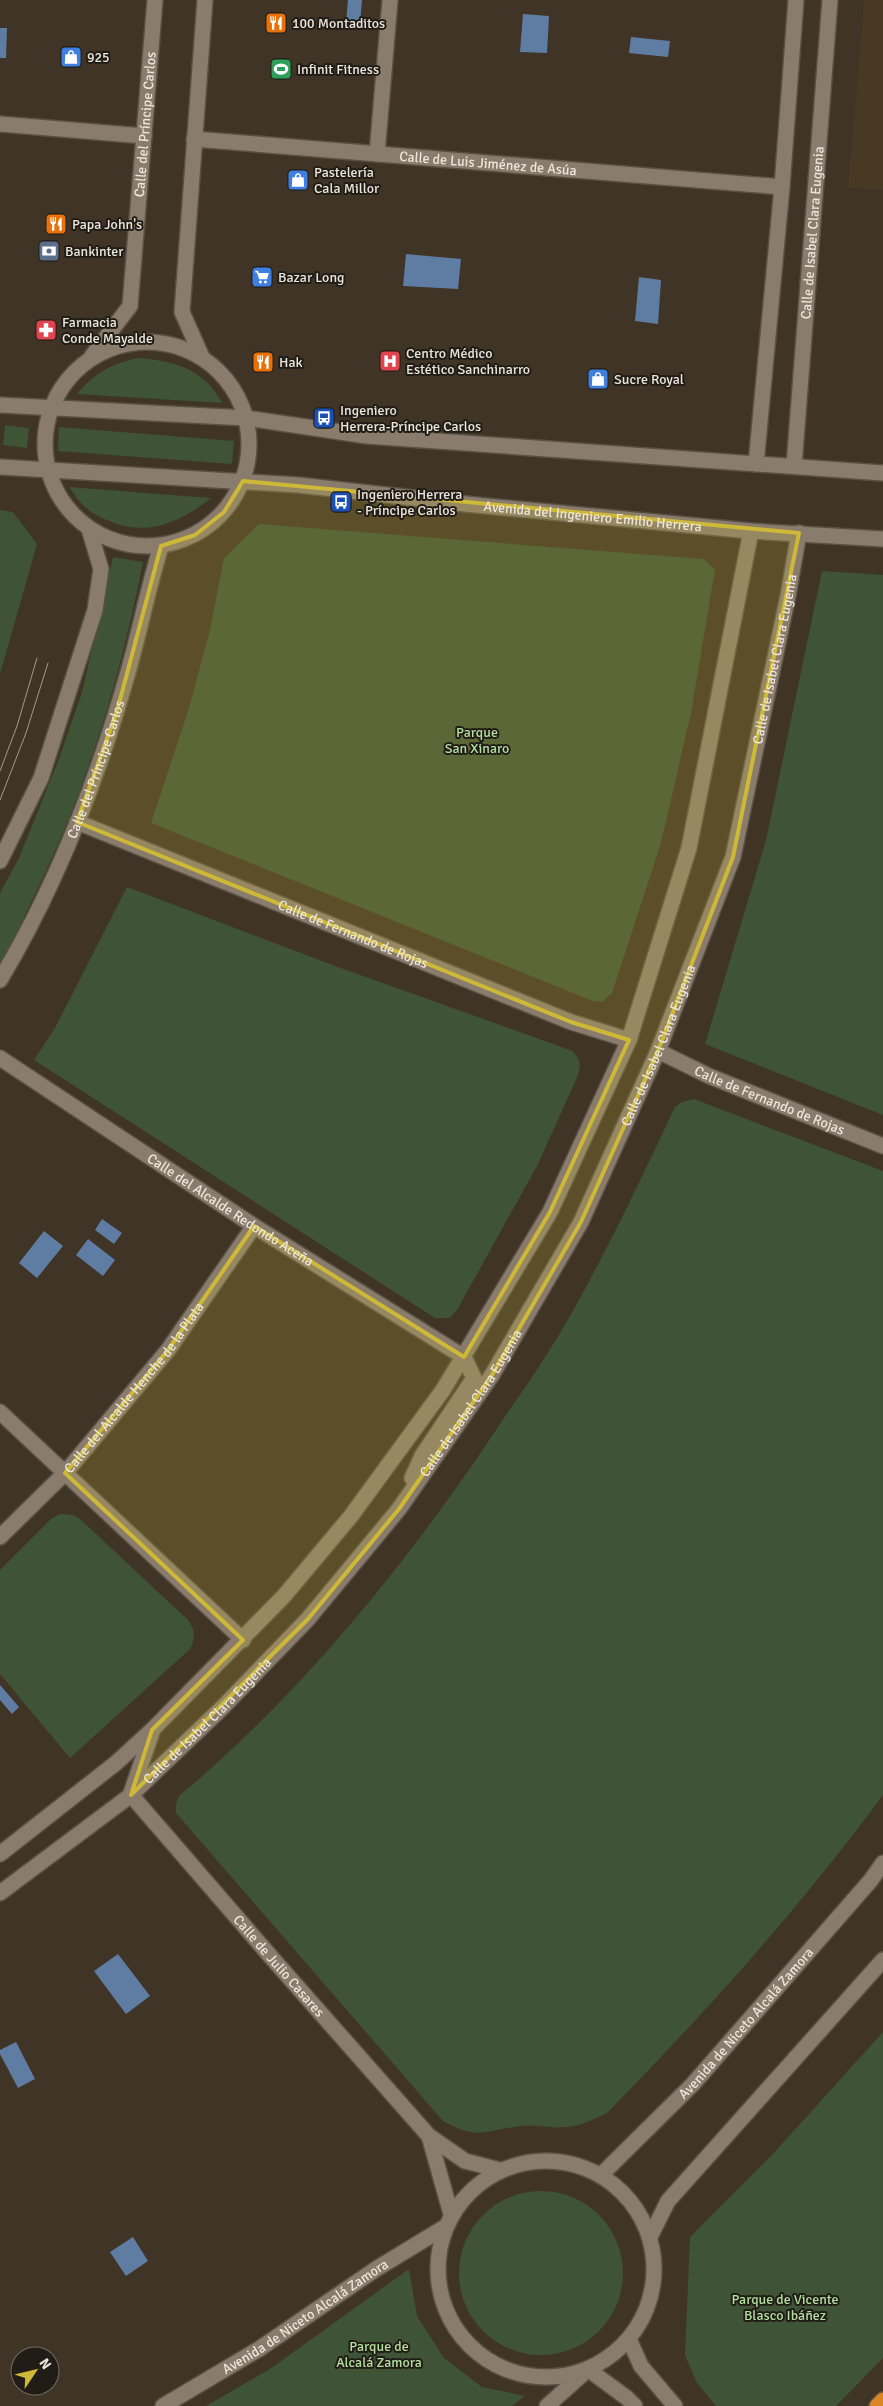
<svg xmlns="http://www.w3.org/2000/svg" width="883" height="2406" viewBox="0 0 883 2406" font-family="Signika,sans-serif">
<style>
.built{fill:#483925}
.green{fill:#3f5337}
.water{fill:#5f7da2}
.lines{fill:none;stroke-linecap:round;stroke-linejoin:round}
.street-casing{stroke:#595044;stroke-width:18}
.secondary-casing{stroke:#595044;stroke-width:18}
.highway-casing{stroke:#595044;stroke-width:18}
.street{stroke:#897c6c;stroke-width:15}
.secondary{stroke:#897c6c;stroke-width:15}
.highway{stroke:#db8522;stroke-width:15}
.tram{stroke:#a39a8f;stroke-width:1}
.marked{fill:#ceb837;fill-opacity:0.2;stroke:#ceb837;stroke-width:4;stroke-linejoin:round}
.labels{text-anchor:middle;stroke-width:4;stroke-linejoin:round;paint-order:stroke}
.poi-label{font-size:14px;fill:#ece5dc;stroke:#211d16;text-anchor:start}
.street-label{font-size:14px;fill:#ece5dc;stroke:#211d16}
.park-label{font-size:14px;fill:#b3dfa0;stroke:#211d16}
</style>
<rect width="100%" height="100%" fill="#3f3426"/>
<!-- built -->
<path class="built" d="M 864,0 L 883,0 L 883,190 L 848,188 Z"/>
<!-- green -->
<g class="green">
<path d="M 137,358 C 175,361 203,368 222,403 L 77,394 C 96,372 109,365 137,358 Z"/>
<path d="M 5,425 L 29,428 L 27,448 L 3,445 Z"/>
<path d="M 59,427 L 234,441 L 232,464 L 58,451 Z"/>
<path d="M 69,487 L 211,498 C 182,521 151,536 114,523 C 104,519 92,514 84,506 C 78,501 74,493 69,487 Z"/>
<path d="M 0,510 L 13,512 L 37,544 L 0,674 Z"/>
<path d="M 259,524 L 703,559 L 715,569 L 691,713 L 661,843 L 612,993 L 602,1002 L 593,1001 L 151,823 L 189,708 L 209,634 L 224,558 Z"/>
<path d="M 113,557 L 143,562 C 120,679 88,785 36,892 C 24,916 14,941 0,964 L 0,893 L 19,858 L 59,759 L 82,692 Z"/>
<path d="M 822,571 L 883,575 L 883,1115 L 705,1044 L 766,840 Z"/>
<path d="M 127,887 L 338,967 L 573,1051 C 582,1062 581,1068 576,1080 L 537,1166 L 457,1310 L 450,1318 L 435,1318 L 34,1060 L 55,1028 Z"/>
<path d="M 694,1099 L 883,1171 L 883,1795 C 798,1910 707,2011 607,2113 C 594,2119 582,2126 567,2127 C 552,2129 536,2124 521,2126 C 485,2130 479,2141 443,2121 L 176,1813 L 176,1804 L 179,1796 C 308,1688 416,1552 508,1412 C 526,1386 544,1360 560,1333 C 603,1260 639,1183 675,1107 L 682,1102 Z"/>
<path d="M 60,1514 L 73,1515 L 80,1519 L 188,1620 C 195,1631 196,1636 190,1649 L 70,1758 L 0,1674 L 0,1570 L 51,1519 Z"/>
<path d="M 883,2032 L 883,2358 L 836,2406 L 716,2406 L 697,2383 L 685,2355 L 690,2237 L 772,2155 Z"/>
<circle cx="541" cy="2273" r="82"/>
<path d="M 409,2269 L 417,2316 L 444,2358 L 482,2387 L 525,2396 L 512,2406 L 206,2406 L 270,2369 Z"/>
</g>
<!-- water -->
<g class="water">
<path d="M 348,0 L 362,0 L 360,24 L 346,23 Z"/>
<path d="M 523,14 L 549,16 L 547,53 L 520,52 Z"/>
<path d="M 0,28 L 7,28 L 6,58 L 0,58 Z"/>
<path d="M 631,37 L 670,41 L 668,57 L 629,53 Z"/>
<path d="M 406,254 L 461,259 L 458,289 L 403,286 Z"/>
<path d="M 639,277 L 661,280 L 658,324 L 635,321 Z"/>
<path d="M 102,1219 L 122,1233 L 114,1244 L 95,1230 Z"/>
<path d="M 44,1231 L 63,1246 L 37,1278 L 19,1263 Z"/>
<path d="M 88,1239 L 115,1260 L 103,1276 L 76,1255 Z"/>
<path d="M 0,1685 L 19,1707 L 12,1714 L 0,1700 Z"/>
<path d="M 118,1954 L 150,1996 L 126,2014 L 94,1971 Z"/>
<path d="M 16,2042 L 35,2079 L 18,2088 L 0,2054 L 0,2050 Z"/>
<path d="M 133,2237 L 148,2261 L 126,2276 L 110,2252 Z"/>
</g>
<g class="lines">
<!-- street casing -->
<g class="street-casing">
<g id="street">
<path d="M 0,124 L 144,136"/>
<path id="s1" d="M 194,139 L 782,187"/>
<path d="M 377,154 L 390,0"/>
<path id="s2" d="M 92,356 L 130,306 L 155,0"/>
<path d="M 202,357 L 182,312 L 205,0"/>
<path d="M 756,464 L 782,187 L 796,0"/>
<path id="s3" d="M 794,466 L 830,0"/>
<path id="s4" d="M 77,822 L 571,1022 L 629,1040"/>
<path d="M 0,861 L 41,778 L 95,610 L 101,569 L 89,529"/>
<path id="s5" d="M 0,980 C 57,885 98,778 128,672 C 140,630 148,588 161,546"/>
<path id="s6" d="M 658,1051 L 709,1076 L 883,1146"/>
<path id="s7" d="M 0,1058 L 254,1226 L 464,1357 L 474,1378 L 422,1456 L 412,1478"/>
<path d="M 0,1412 L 243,1640"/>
<path id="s8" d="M 0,1537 L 65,1473 L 168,1350 L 254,1226"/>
<path d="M 131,1793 L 152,1732"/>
<path id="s9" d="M 131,1795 L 272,1958 L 429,2136 L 465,2161 L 500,2170"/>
<path d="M 0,1854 L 116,1763 L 152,1730 L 284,1596 L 351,1516 L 443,1390 L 550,1212 L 629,1040 L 689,848 L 751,531"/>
<path id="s10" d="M 0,1893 L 131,1795 L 223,1707 L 308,1619 L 399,1509 L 492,1375 L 581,1222 L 658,1051 L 733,857 L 788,596 L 799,533"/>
<path d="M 429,2136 L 451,2214"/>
</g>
</g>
<!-- secondary casing -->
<g class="secondary-casing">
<g id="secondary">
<circle cx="147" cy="444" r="102"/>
<path d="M 0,405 L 246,418 L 367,436 L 883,473"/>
<path id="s11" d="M 0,467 L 299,485 L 466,504 L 751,531 L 883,539"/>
<circle cx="546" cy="2269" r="108"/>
<path id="s12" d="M 601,2175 L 693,2084 L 871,1880 L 883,1863"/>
<path d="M 650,2237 L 668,2201 L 883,1960"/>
<path d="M 629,2339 L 641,2366 L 675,2406"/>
<path d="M 589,2370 L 627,2398 L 635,2406"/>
<path id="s13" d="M 163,2406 L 259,2349 L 376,2269 L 445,2227"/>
<path d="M 547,2406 L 585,2372"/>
</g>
</g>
<!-- highway casing -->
<g class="highway-casing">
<path id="highway" d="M 877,2406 L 883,2400"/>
</g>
<!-- street -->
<use href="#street" class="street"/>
<!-- secondary -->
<use href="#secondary" class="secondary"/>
<!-- highway -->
<use href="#highway" class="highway"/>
<!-- tram -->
<g class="tram">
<path d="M 0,771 L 17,726 L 37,658"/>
<path d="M 0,800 L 26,733 L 48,663"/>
</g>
</g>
<!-- marked area -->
<path class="marked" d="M 243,481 L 799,533 L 733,857 L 658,1051 L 581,1222 L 492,1375 L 399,1509 L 308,1619 L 131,1795 L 152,1730 L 243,1640 L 65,1473 L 168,1350 L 254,1226 L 464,1357 L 550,1212 L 629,1040 L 571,1022 L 77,822 L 117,711 L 161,546 L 195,535 L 224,512 Z"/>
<!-- icons -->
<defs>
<g id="restaurant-square" transform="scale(1.125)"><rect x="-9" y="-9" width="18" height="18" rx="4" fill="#e8710a" stroke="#211d16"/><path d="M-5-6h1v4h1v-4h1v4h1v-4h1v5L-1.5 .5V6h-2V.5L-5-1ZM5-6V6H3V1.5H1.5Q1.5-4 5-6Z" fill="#fff"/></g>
<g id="shop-square" transform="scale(1.125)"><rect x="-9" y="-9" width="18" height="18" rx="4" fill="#3f7fe0" stroke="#211d16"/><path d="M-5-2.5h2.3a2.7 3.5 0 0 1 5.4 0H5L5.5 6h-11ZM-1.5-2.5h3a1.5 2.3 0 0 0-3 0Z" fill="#fff"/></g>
<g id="stadium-square" transform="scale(1.125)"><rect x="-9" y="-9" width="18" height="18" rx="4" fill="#2e9e5b" stroke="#211d16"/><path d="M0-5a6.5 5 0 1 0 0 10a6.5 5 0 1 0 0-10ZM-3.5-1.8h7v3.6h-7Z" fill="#fff"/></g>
<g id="bank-square" transform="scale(1.125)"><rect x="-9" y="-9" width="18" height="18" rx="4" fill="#5c6f8a" stroke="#211d16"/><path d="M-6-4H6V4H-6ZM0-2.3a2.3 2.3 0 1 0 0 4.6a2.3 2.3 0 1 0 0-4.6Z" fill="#fff"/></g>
<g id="supermarket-square" transform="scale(1.125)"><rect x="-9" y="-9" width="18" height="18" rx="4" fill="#3f7fe0" stroke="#211d16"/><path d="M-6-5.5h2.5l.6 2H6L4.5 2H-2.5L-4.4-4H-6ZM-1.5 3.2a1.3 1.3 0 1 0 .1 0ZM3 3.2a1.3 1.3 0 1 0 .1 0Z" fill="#fff"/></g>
<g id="pharmacy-square" transform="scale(1.125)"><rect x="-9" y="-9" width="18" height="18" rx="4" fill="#e0444e" stroke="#211d16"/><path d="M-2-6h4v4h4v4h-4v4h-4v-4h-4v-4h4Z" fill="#fff"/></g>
<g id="hospital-square" transform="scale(1.125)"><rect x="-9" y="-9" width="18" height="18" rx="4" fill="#e0444e" stroke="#211d16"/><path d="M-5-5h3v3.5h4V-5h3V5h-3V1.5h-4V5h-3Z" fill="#fff"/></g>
<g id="bus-square" transform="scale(1.125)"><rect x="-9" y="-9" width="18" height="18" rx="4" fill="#1a4fb4" stroke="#211d16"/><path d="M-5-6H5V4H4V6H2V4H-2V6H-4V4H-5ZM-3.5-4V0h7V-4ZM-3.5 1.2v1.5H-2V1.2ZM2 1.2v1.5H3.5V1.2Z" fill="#fff"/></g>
</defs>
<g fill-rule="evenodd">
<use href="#restaurant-square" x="276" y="23"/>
<use href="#shop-square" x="71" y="57"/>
<use href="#stadium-square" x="281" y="69"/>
<use href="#shop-square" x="298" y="180"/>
<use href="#restaurant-square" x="56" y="224"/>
<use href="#bank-square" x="49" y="251"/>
<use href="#supermarket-square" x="262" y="277"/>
<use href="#pharmacy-square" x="46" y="330"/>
<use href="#hospital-square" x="390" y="361"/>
<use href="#restaurant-square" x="263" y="362"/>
<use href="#shop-square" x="598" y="379"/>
<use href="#bus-square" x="324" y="418"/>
<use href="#bus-square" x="341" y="502"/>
</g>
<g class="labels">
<!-- poi labels -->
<g class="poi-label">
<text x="292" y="28">100 Montaditos</text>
<text x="87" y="62">925</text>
<text x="297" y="74">Infinit Fitness</text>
<text x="314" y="177">Pastelería<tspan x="314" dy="16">Cala Millor</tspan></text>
<text x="72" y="229">Papa John's</text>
<text x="65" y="256">Bankinter</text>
<text x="278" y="282">Bazar Long</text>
<text x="62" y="327">Farmacia<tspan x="62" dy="16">Conde Mayalde</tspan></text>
<text x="406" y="358">Centro Médico<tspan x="406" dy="16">Estético Sanchinarro</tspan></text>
<text x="279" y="367">Hak</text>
<text x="614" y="384">Sucre Royal</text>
<text x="340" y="415">Ingeniero<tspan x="340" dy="16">Herrera-Príncipe Carlos</tspan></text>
<text x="357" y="499">Ingeniero Herrera<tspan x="357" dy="16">- Príncipe Carlos</tspan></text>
</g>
<!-- street labels -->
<g class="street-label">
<text dy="5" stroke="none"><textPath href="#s2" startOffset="245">Calle del Príncipe Carlos</textPath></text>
<text dy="5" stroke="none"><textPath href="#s1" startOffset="295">Calle de Luis Jiménez de Asúa</textPath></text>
<text dy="5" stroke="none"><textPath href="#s3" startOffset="234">Calle de Isabel Clara Eugenia</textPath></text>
<text dy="5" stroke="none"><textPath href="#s11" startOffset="595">Avenida del Ingeniero Emilio Herrera</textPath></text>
<text dy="5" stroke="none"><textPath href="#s10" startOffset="1494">Calle de Isabel Clara Eugenia</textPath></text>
<text dy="5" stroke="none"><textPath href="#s5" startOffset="232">Calle del Príncipe Carlos</textPath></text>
<text dy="5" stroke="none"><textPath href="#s4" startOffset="298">Calle de Fernando de Rojas</textPath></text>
<text dy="5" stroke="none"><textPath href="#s10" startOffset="1089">Calle de Isabel Clara Eugenia</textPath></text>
<text dy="5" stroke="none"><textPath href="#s6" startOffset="122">Calle de Fernando de Rojas</textPath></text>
<text dy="5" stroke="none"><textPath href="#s7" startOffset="276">Calle del Alcalde Redondo Aceña</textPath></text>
<text dy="5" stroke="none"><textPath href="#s8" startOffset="201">Calle del Alcalde Henche de la Plata</textPath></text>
<text dy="5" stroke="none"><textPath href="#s10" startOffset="684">Calle de Isabel Clara Eugenia</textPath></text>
<text dy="5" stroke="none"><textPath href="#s10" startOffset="270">Calle de Isabel Clara Eugenia</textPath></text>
<text dy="5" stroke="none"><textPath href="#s9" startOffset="226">Calle de Julio Casares</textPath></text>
<text dy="5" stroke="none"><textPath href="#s12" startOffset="210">Avenida de Niceto Alcalá Zamora</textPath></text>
<text dy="5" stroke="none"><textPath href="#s13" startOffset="168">Avenida de Niceto Alcalá Zamora</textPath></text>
</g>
<!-- park labels -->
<g class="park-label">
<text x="477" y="737">Parque<tspan x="477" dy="16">San Xinaro</tspan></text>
<text x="785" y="2304">Parque de Vicente<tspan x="785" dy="16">Blasco Ibáñez</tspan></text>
<text x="379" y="2351">Parque de<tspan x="379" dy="16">Alcalá Zamora</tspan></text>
</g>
</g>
<!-- north arrow -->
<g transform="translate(35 2371) rotate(55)"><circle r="24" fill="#211d16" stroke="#726d65"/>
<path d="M0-4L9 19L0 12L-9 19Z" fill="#ceb837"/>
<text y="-8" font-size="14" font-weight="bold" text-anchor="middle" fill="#ece5dc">N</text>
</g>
</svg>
